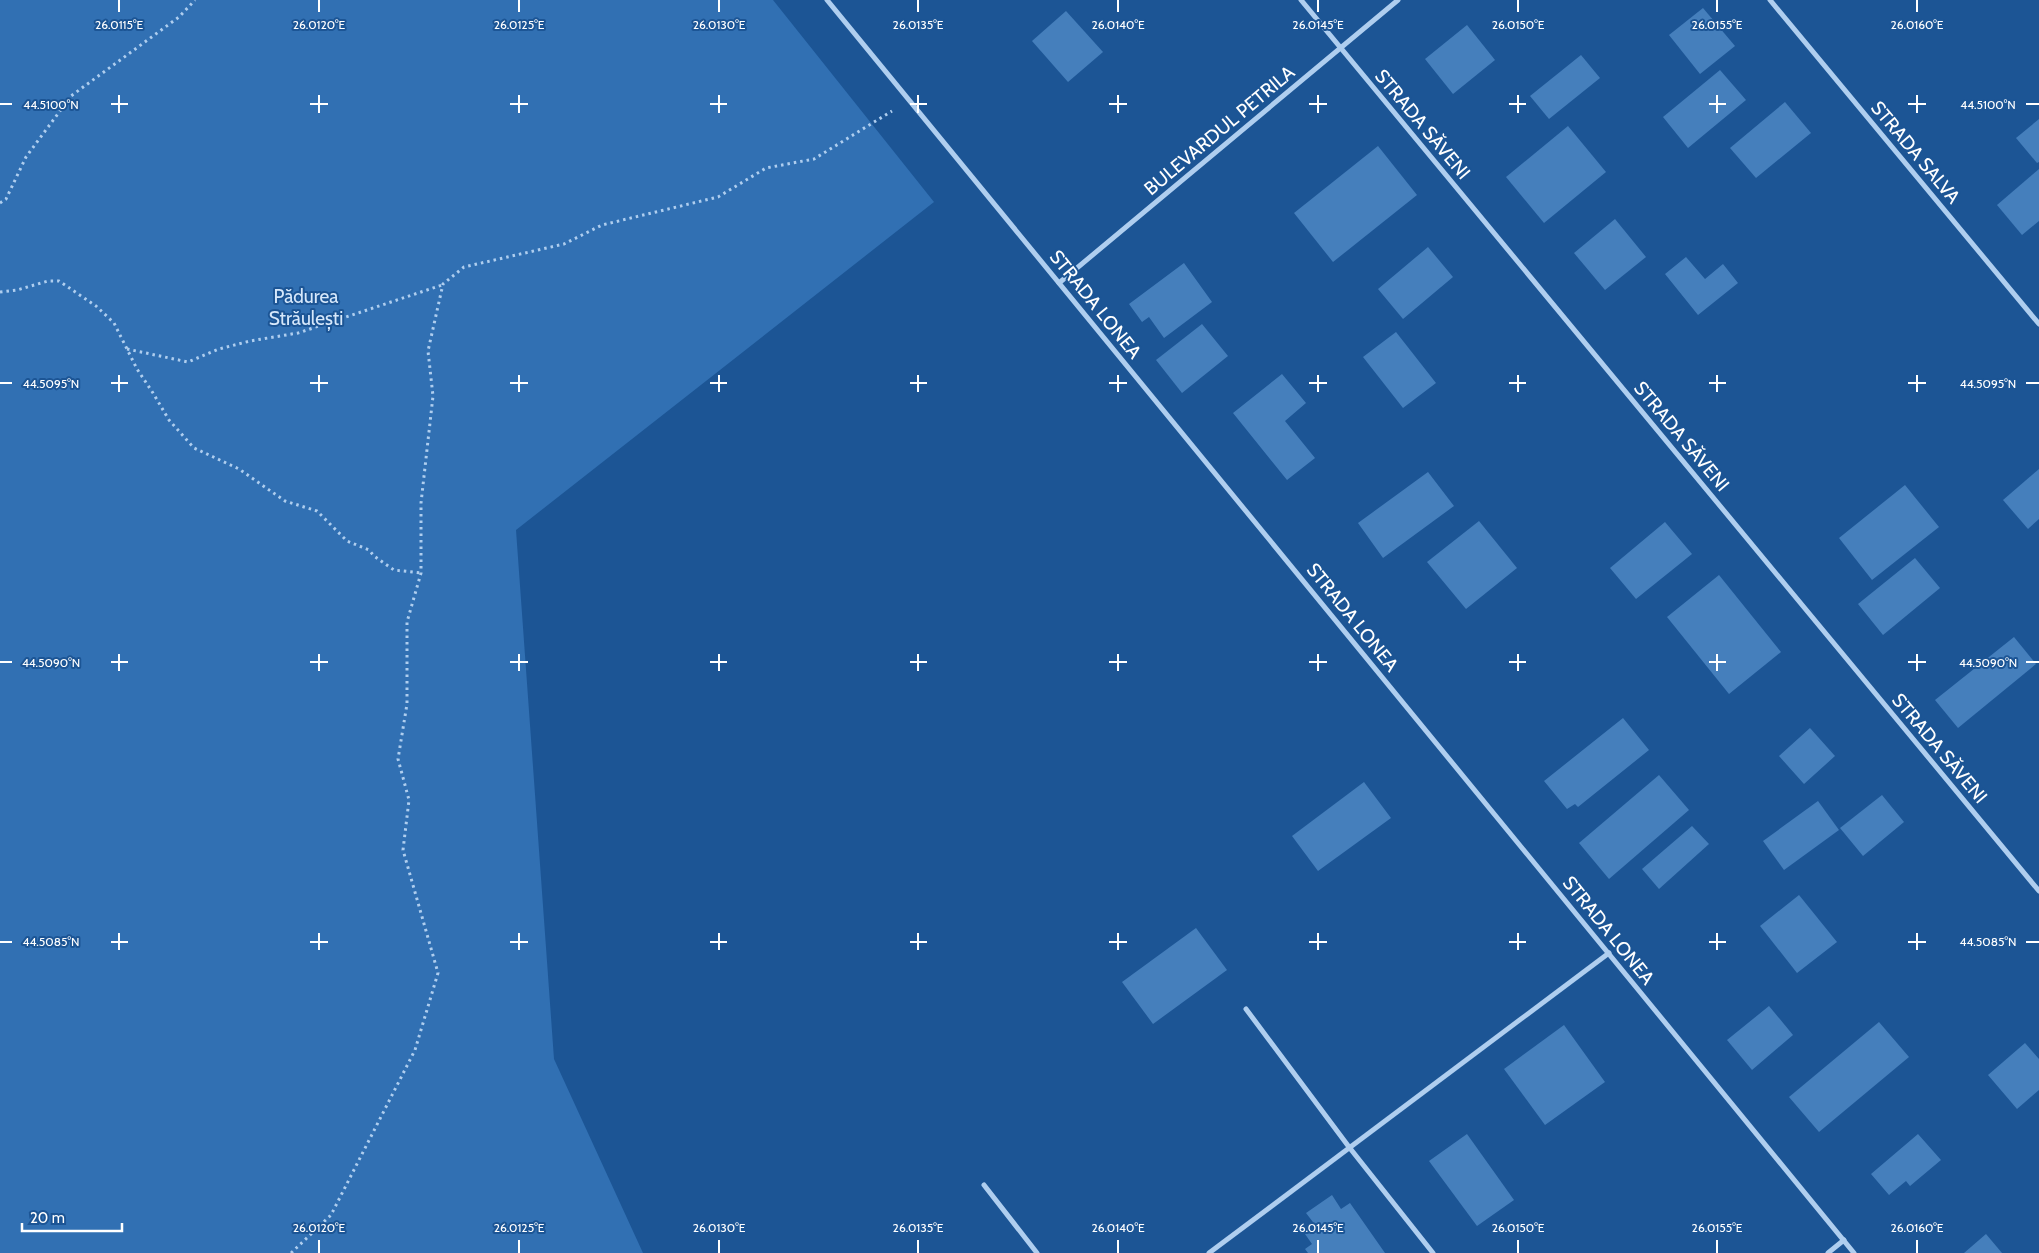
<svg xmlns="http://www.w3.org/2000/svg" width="2039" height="1253" viewBox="0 0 2039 1253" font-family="Cabin,sans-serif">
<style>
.green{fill:#3170b3}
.building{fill:#457fbc}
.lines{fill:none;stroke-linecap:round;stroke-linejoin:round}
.path{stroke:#afceef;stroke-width:3;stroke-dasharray:2.5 4;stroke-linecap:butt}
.street{stroke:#afceef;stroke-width:5}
.ticks{fill:none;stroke:#fff;stroke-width:2}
.labels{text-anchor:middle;stroke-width:4;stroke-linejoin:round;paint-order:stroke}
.street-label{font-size:19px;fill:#fff;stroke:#1c5595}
.park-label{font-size:19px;fill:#d6e8fb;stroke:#1c5595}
.ticks-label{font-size:12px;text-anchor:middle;fill:#fff;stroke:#1c5595;stroke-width:4;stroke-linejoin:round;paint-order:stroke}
</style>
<rect width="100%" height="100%" fill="#1c5595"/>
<!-- green -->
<path class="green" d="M 0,0 L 773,0 L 934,202 L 516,530 L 554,1059 L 643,1253 L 0,1253 Z"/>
<!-- building -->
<g class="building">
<path d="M 1703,8 L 1735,46 L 1700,74 L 1669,35 Z"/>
<path d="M 1066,11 L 1103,52 L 1068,82 L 1032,41 Z"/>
<path d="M 1467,25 L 1495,60 L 1453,94 L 1425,59 Z"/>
<path d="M 1581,55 L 1600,78 L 1549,119 L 1530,96 Z"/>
<path d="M 1720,70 L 1746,100 L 1688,148 L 1663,117 Z"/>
<path d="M 1785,102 L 1811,133 L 1756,178 L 1730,148 Z"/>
<path d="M 2039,119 L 2039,162 L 2037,163 L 2016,138 Z"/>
<path d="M 1568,126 L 1606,172 L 1544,223 L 1506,177 Z"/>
<path d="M 1378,146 L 1417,195 L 1333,262 L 1294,213 Z"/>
<path d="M 2039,169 L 2039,221 L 2022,235 L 1997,205 Z"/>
<path d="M 1615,219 L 1646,257 L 1605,290 L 1574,253 Z"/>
<path d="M 1428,247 L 1453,277 L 1403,319 L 1378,289 Z"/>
<path d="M 1686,257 L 1705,279 L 1723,264 L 1738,283 L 1698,315 L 1665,274 Z"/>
<path d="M 1184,263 L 1212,302 L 1164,338 L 1149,317 L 1142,322 L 1129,304 Z"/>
<path d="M 1202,324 L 1228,356 L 1182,393 L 1156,360 Z"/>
<path d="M 1396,332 L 1436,383 L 1403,408 L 1363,357 Z"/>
<path d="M 1282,374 L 1306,403 L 1285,421 L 1315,458 L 1287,480 L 1233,413 Z"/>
<path d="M 2039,469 L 2039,519 L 2028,529 L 2003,500 Z"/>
<path d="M 1428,472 L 1454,506 L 1383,558 L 1358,523 Z"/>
<path d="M 1905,485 L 1939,527 L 1872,580 L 1839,538 Z"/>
<path d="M 1479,521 L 1517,568 L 1466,609 L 1427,562 Z"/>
<path d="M 1665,522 L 1692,554 L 1636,599 L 1610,568 Z"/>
<path d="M 1915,558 L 1940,588 L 1883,635 L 1858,604 Z"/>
<path d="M 1719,575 L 1781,652 L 1729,694 L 1667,617 Z"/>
<path d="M 2014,637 L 2036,664 L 1958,728 L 1935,700 Z"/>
<path d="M 1623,718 L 1649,750 L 1578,807 L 1575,804 L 1567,809 L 1544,781 Z"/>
<path d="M 1810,728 L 1835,756 L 1804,784 L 1779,756 Z"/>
<path d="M 1659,775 L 1689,810 L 1609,879 L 1579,843 Z"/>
<path d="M 1364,782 L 1391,818 L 1318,871 L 1292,836 Z"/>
<path d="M 1882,795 L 1904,822 L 1863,856 L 1840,828 Z"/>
<path d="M 1818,801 L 1839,830 L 1784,870 L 1763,841 Z"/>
<path d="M 1692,826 L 1709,844 L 1659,889 L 1642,869 Z"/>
<path d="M 1799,895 L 1837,942 L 1797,973 L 1760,926 Z"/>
<path d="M 1196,928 L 1227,970 L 1153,1024 L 1122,982 Z"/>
<path d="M 1769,1006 L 1793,1035 L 1752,1070 L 1727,1040 Z"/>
<path d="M 1879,1022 L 1909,1057 L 1819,1132 L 1789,1097 Z"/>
<path d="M 1564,1025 L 1605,1082 L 1545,1125 L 1504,1069 Z"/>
<path d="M 2025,1043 L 2039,1059 L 2039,1090 L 2017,1109 L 1988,1075 Z"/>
<path d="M 1467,1134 L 1514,1200 L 1477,1226 L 1429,1161 Z"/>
<path d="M 1918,1134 L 1941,1160 L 1910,1186 L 1906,1181 L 1889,1195 L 1871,1174 Z"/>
<path d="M 1332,1195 L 1341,1209 L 1350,1203 L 1385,1253 L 1308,1253 L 1305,1249 L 1312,1244 L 1305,1234 L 1316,1226 L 1306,1213 Z"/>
<path d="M 1986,1234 L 2002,1253 L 1964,1253 Z"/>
</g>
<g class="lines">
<!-- path -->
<g class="path">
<path d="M 0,203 L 6,199 L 26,157 L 71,96 L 179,17 L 195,0"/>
<path d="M 0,292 L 17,290 L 48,281 L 59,281 L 96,306 L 114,323 L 137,369 L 153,393 L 169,420 L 194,448 L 239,469 L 285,501 L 317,511 L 347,541 L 369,550 L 374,556 L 394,570 L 421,573"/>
<path d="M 127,349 L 188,362 L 219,349 L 250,341 L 298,333 L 442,285"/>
<path d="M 291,1253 L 331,1215 L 415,1050 L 438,973 L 403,850 L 409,800 L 398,759 L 407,704 L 407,622 L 421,573 L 421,503 L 433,396 L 428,351 L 443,284 L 464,267 L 564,244 L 602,225 L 718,197 L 766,168 L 814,159 L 892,111"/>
</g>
<!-- street -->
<g class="street">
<path d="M 827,0 L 1854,1253"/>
<path d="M 1301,0 L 2039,891"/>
<path d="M 1770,0 L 2039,324"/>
<path d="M 1059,283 L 1398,0"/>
<path d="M 1246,1009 L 1349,1147 L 1433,1253"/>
<path d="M 984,1185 L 1037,1253"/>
<path d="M 1209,1253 L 1609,953"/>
<path d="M 1828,1253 L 1844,1240"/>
</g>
</g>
<!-- ticks -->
<path class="ticks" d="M 119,0 L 119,12M 319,0 L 319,12M 519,0 L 519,12M 719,0 L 719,12M 918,0 L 918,12M 1118,0 L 1118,12M 1318,0 L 1318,12M 1518,0 L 1518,12M 1717,0 L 1717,12M 1917,0 L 1917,12M 119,95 L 119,113M 319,95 L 319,113M 519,95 L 519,113M 719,95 L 719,113M 918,95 L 918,113M 1118,95 L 1118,113M 1318,95 L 1318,113M 1518,95 L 1518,113M 1717,95 L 1717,113M 1917,95 L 1917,113M 0,104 L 12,104M 111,104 L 128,104M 310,104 L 328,104M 510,104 L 528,104M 710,104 L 727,104M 910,104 L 927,104M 1109,104 L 1127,104M 1309,104 L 1327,104M 1509,104 L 1526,104M 1709,104 L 1726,104M 1908,104 L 1926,104M 2026,104 L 2039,104M 119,375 L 119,392M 319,375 L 319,392M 519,375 L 519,392M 719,375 L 719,392M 918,375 L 918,392M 1118,375 L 1118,392M 1318,375 L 1318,392M 1518,375 L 1518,392M 1717,375 L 1717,392M 1917,375 L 1917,392M 0,383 L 12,383M 111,383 L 128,383M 310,383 L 328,383M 510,383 L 528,383M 710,383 L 727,383M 910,383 L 927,383M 1109,383 L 1127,383M 1309,383 L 1327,383M 1509,383 L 1526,383M 1709,383 L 1726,383M 1908,383 L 1926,383M 2026,383 L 2039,383M 119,654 L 119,671M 319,654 L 319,671M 519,654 L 519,671M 719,654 L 719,671M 918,654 L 918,671M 1118,654 L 1118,671M 1318,654 L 1318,671M 1518,654 L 1518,671M 1717,654 L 1717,671M 1917,654 L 1917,671M 0,662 L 12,662M 111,662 L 128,662M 310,662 L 328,662M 510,662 L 528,662M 710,662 L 727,662M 910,662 L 927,662M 1109,662 L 1127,662M 1309,662 L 1327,662M 1509,662 L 1526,662M 1709,662 L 1726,662M 1908,662 L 1926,662M 2026,662 L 2039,662M 119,933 L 119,950M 319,933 L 319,950M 519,933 L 519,950M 719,933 L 719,950M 918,933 L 918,950M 1118,933 L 1118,950M 1318,933 L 1318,950M 1518,933 L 1518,950M 1717,933 L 1717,950M 1917,933 L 1917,950M 0,942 L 12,942M 111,942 L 128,942M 310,942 L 328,942M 510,942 L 528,942M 710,942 L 727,942M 910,942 L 927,942M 1109,942 L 1127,942M 1309,942 L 1327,942M 1509,942 L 1526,942M 1709,942 L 1726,942M 1908,942 L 1926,942M 2026,942 L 2039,942M 319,1240 L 319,1253M 519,1240 L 519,1253M 719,1240 L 719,1253M 918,1240 L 918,1253M 1118,1240 L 1118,1253M 1318,1240 L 1318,1253M 1518,1240 L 1518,1253M 1717,1240 L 1717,1253M 1917,1240 L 1917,1253"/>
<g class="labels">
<!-- street labels -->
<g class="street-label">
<text transform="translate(1423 124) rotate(50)" y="7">STRADA SĂVENI</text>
<text transform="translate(1219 130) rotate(-40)" y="7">BULEVARDUL PETRILA</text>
<text transform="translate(1916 152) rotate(50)" y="7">STRADA SALVA</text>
<text transform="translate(1096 304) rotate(51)" y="7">STRADA LONEA</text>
<text transform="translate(1682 436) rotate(50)" y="7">STRADA SĂVENI</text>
<text transform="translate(1353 617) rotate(51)" y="7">STRADA LONEA</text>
<text transform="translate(1940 748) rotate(50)" y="7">STRADA SĂVENI</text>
<text transform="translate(1609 930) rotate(51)" y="7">STRADA LONEA</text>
</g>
<!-- park labels -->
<g class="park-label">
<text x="306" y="303">Pădurea<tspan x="306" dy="22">Străulești</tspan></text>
</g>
</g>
<g class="ticks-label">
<text x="119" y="29">26.0115°E</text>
<text x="319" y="29">26.0120°E</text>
<text x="519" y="29">26.0125°E</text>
<text x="719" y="29">26.0130°E</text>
<text x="918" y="29">26.0135°E</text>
<text x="1118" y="29">26.0140°E</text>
<text x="1318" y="29">26.0145°E</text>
<text x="1518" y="29">26.0150°E</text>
<text x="1717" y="29">26.0155°E</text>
<text x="1917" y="29">26.0160°E</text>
<text x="51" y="109">44.5100°N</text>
<text x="1988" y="109">44.5100°N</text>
<text x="51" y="388">44.5095°N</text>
<text x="1988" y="388">44.5095°N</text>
<text x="51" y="667">44.5090°N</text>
<text x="1988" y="667">44.5090°N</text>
<text x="51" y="946">44.5085°N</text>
<text x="1988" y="946">44.5085°N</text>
<text x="319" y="1232">26.0120°E</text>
<text x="519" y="1232">26.0125°E</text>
<text x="719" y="1232">26.0130°E</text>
<text x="918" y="1232">26.0135°E</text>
<text x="1118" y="1232">26.0140°E</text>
<text x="1318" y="1232">26.0145°E</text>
<text x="1518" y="1232">26.0150°E</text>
<text x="1717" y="1232">26.0155°E</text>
<text x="1917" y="1232">26.0160°E</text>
</g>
<!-- scale -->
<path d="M22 1223v8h100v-8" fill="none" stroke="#ffffff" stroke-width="2.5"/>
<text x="30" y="1223" font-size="15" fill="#ffffff" stroke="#1c5595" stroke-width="4" paint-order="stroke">20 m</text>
</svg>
